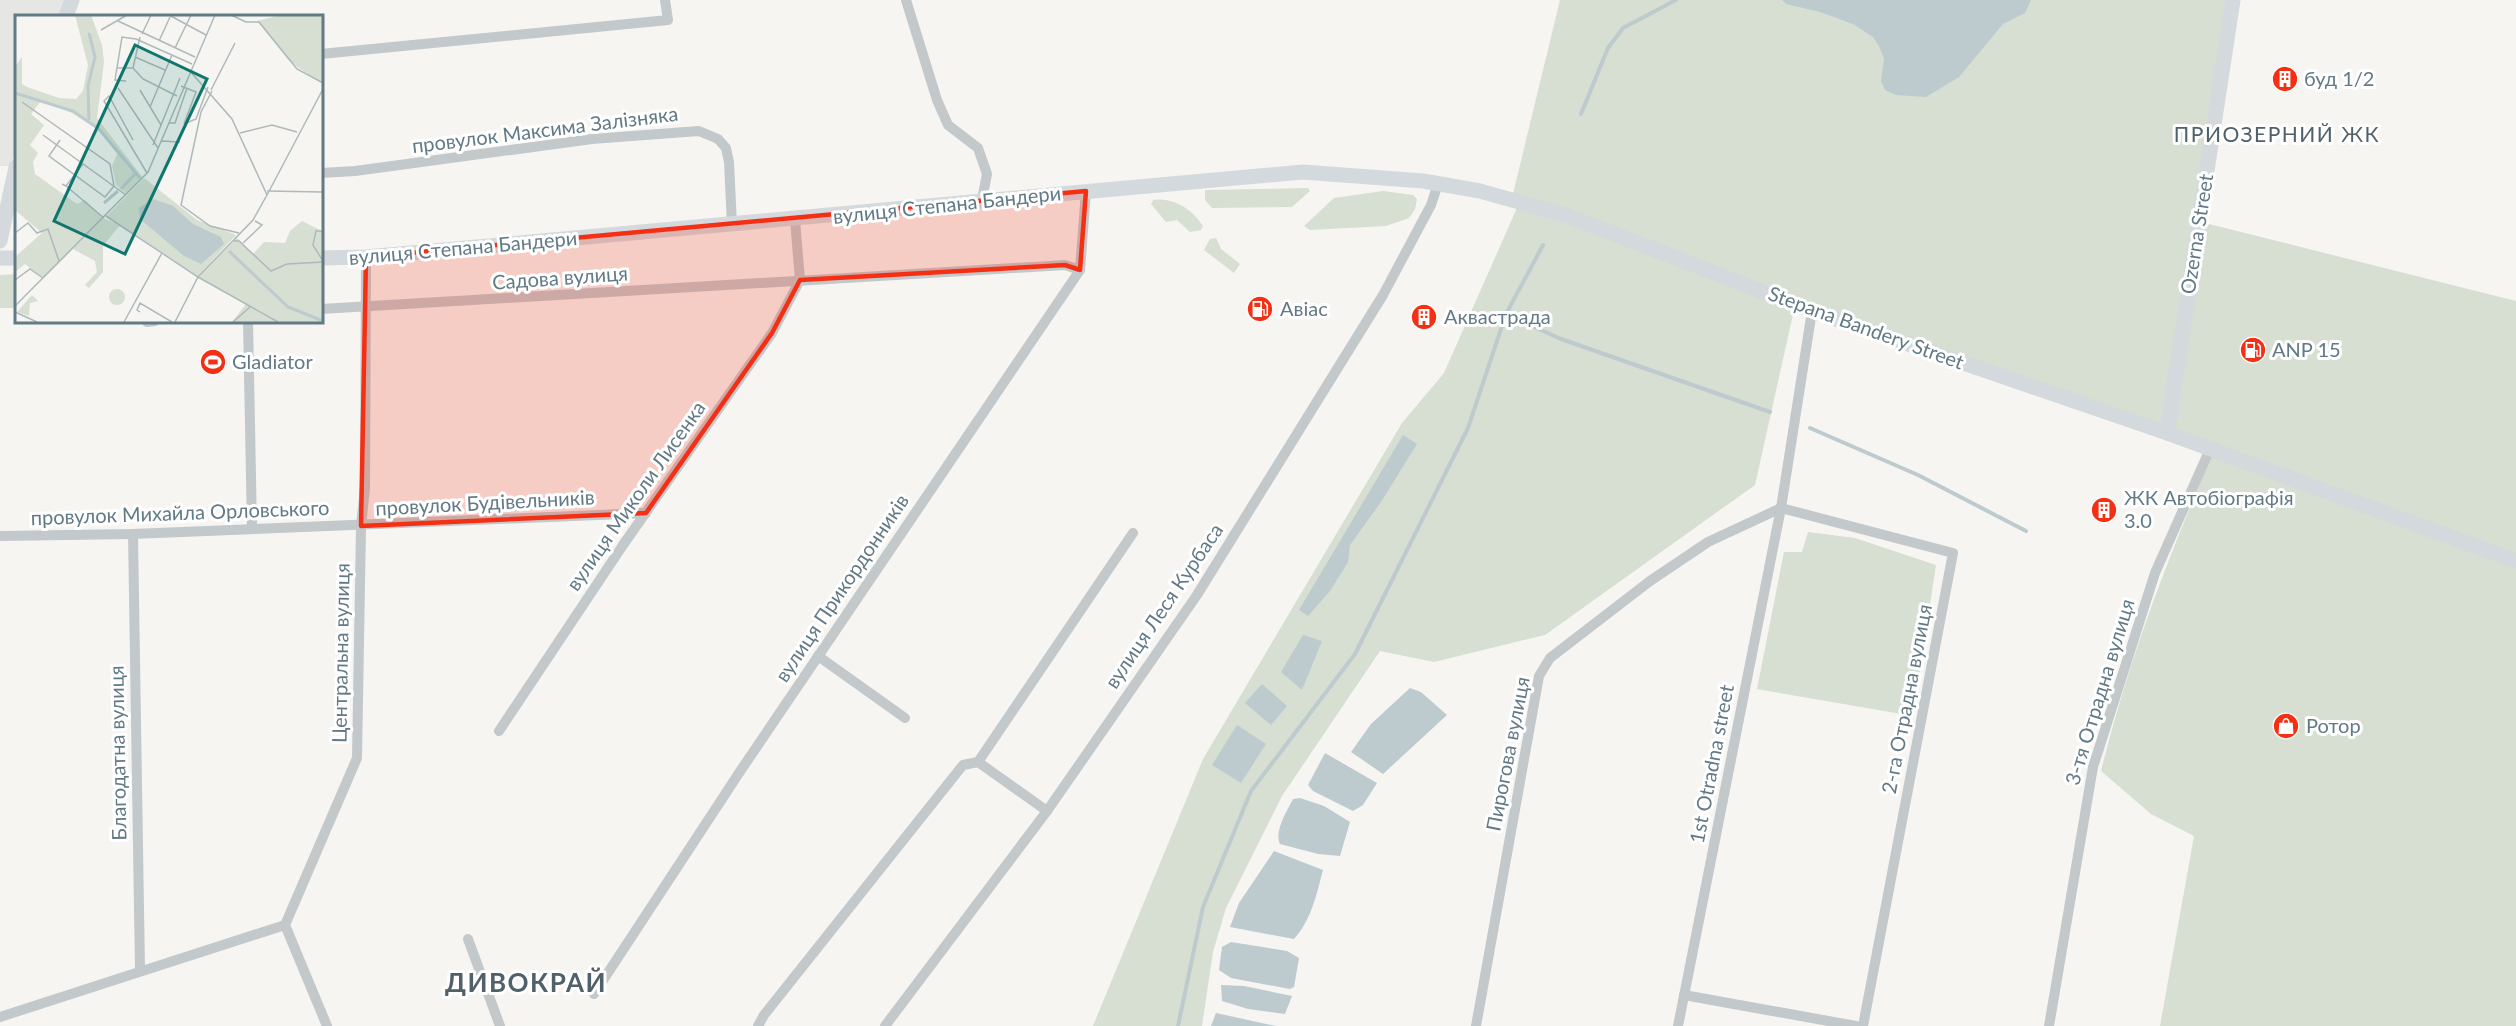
<svg xmlns="http://www.w3.org/2000/svg" width="2516" height="1026" viewBox="0 0 2516 1026" font-family="Lato,sans-serif">
<style>
.built{fill:#e6e7e5}
.green{fill:#d7ded2}
.water{fill:#bdcbcf}
.lines{fill:none;stroke-linecap:round;stroke-linejoin:round}
.stream{stroke:#bdcbcf;stroke-width:4}
.street{stroke:#c3c8cb;stroke-width:10}
.secondary{stroke:#d3d9dd;stroke-width:15}
.marked{fill:#f42f13;fill-opacity:0.2;stroke:#f42f13;stroke-width:4.5;stroke-linejoin:round}
.labels{text-anchor:middle;stroke-width:6;stroke-linejoin:round;paint-order:stroke}
.poi-label{font-size:20px;fill:#627a86;stroke:#fff;text-anchor:start}
.street-label{font-size:20px;fill:#627a86;stroke:#fff}
.neighbourhood-label{font-size:21px;letter-spacing:1.5px;fill:#50616a;stroke:#fff}
.district-label{font-size:26px;font-weight:bold;letter-spacing:1.5px;fill:#50616a;stroke:#fff}
.inset-river{fill:none;stroke:#bdcbcf;stroke-width:3}
.inset-road{fill:none;stroke:#aeb9bc;stroke-width:1.5}
.view{fill:#0f766e;fill-opacity:0.15;stroke:#0f766e;stroke-width:3}
.inset-edge{fill:none;stroke:#627a86;stroke-width:3}
</style>
<rect width="100%" height="100%" fill="#f6f5f1"/>
<!-- built -->
<path class="built" d="M 0,0 L 67,0 L 60,16 L 16,16 L 16,147 L 11,166 L 0,166 Z"/>
<!-- green -->
<g class="green">
<path d="M 1560,0 L 2227,0 L 2162,425 L 1814,305 L 1513,194 Z"/>
<path d="M 1308,188 L 1310,191 L 1292,207 L 1212,208 L 1205,200 L 1205,190 Z"/>
<path d="M 1383,191 L 1413,195 L 1417,199 L 1415,209 L 1409,218 L 1386,226 L 1310,230 L 1304,226 L 1334,198 Z"/>
<path d="M 1153,200 C 1173,197 1192,209 1203,226 L 1201,230 L 1190,232 L 1177,220 L 1166,222 L 1151,204 Z"/>
<path d="M 1517,208 L 1566,222 L 1794,310 L 1755,485 L 1545,635 L 1434,662 L 1380,651 L 1282,796 L 1226,908 L 1213,952 L 1202,1026 L 1093,1026 L 1203,759 L 1402,423 L 1444,373 Z"/>
<path d="M 2205,223 L 2516,301 L 2516,555 L 2173,429 Z"/>
<path d="M 1216,238 L 1221,249 L 1240,264 L 1234,273 L 1204,250 L 1210,239 Z"/>
<path d="M 16,274 L 16,308 L 0,308 L 0,275 Z"/>
<path d="M 2212,456 L 2516,568 L 2516,1026 L 2160,1026 L 2194,836 L 2151,814 L 2101,771 C 2128,662 2167,559 2212,456 Z"/>
<path d="M 1808,532 L 1855,538 L 1936,565 L 1913,716 L 1757,689 L 1784,552 L 1802,552 Z"/>
</g>
<!-- water -->
<g class="water">
<path d="M 1782,0 L 2031,0 L 2025,13 L 2003,24 L 1959,77 L 1926,97 L 1896,95 L 1885,90 L 1881,81 L 1884,59 L 1879,46 L 1873,37 L 1853,24 L 1820,12 L 1786,4 Z"/>
<path d="M 1403,435 L 1417,444 L 1381,502 L 1350,545 L 1348,562 L 1330,591 L 1308,616 L 1299,610 Z"/>
<path d="M 1303,635 L 1322,641 L 1302,690 L 1281,672 Z"/>
<path d="M 1262,684 L 1287,706 L 1271,725 L 1245,703 Z"/>
<path d="M 1410,688 L 1421,692 L 1447,715 L 1383,774 L 1351,752 L 1371,724 Z"/>
<path d="M 1237,725 L 1266,744 L 1241,783 L 1212,765 Z"/>
<path d="M 1325,753 L 1377,783 L 1363,805 L 1353,811 L 1313,791 L 1308,785 Z"/>
<path d="M 1300,798 L 1324,806 L 1350,822 L 1340,856 L 1318,854 L 1280,844 C 1274,831 1287,811 1293,799 Z"/>
<path d="M 1274,851 L 1323,870 C 1317,893 1311,921 1294,939 L 1230,927 L 1239,903 Z"/>
<path d="M 1231,942 L 1287,951 L 1299,958 L 1294,987 L 1290,989 L 1231,978 L 1219,970 L 1222,947 Z"/>
<path d="M 1221,985 L 1244,986 L 1292,996 L 1285,1014 L 1248,1009 L 1222,1001 Z"/>
<path d="M 1216,1013 L 1276,1026 L 1211,1026 Z"/>
</g>
<g class="lines">
<!-- stream -->
<g class="stream">
<path d="M 1581,114 L 1608,48 L 1623,28 L 1676,0"/>
<path d="M 1506,314 L 1561,339 L 1770,412"/>
<path d="M 1810,428 L 1918,475 L 2026,531"/>
<path d="M 1178,1026 L 1203,907 L 1251,791 L 1355,654 L 1468,428 L 1506,314 L 1543,245"/>
</g>
<!-- street -->
<g class="street">
<path d="M 906,0 L 937,100 L 948,125 L 978,148 L 987,174 L 982,200"/>
<path d="M 321,54 L 668,20 L 665,0"/>
<path d="M 321,173 L 355,171 L 592,139 L 699,131 L 718,139 L 726,148 L 729,162 L 732,225"/>
<path d="M 795,220 L 800,280"/>
<path d="M 321,309 L 1065,265 L 1080,270"/>
<path d="M 248,321 L 252,529"/>
<path d="M 147,322 L 155,321"/>
<path d="M 1781,508 L 1953,553 L 1863,1026"/>
<path d="M 133,534 L 140,971"/>
<path d="M 0,536 L 133,534 L 646,513"/>
<path d="M 818,656 L 905,718"/>
<path d="M 499,731 L 623,545 L 772,333 L 800,280"/>
<path d="M 978,762 L 1047,811"/>
<path d="M 468,939 L 500,1026"/>
<path d="M 594,994 L 741,770 L 1080,270 L 1086,191"/>
<path d="M 1684,995 L 1856,1026"/>
<path d="M 0,1017 L 285,925"/>
<path d="M 327,1026 L 285,925 L 357,758 L 361,526 L 365,488 L 366,257"/>
<path d="M 758,1026 L 764,1015 L 963,765 L 978,762 L 1133,533"/>
<path d="M 885,1026 L 1047,811 L 1197,595 L 1383,295 L 1431,205 L 1438,184"/>
<path d="M 1476,1026 L 1539,676 L 1550,658 L 1650,581 L 1708,542 L 1781,508"/>
<path d="M 1678,1026 L 1781,508 L 1812,311"/>
<path d="M 2049,1026 L 2093,767 L 2155,573 L 2210,449"/>
</g>
<!-- secondary -->
<g class="secondary">
<path d="M 66,16 L 72,0"/>
<path d="M 0,241 L 16,167"/>
<path d="M 0,258 L 16,258"/>
<path d="M 321,258 L 366,257 L 1303,172 L 1423,181 L 1480,191 L 1568,216 L 1812,311 L 2167,433 L 2516,561"/>
<path d="M 2167,433 L 2233,0"/>
</g>
</g>
<!-- marked area -->
<path class="marked" d="M 1086,191 L 1080,270 L 1065,265 L 800,280 L 772,333 L 646,513 L 361,526 L 366,257 Z"/>
<!-- icons -->
<defs>
<g id="building-disc" transform="scale(1.35)"><circle r="9.5" fill="#f42f13" stroke="#fff"/><path d="M-4-6H4V6H1V3H-1V6H-4ZM-2.5-4.3h1.7v1.8h-1.7ZM.8-4.3h1.7v1.8H.8ZM-2.5-1h1.7V.8h-1.7ZM.8-1h1.7V.8H.8Z" fill="#fff"/></g>
<g id="fuel-disc" transform="scale(1.35)"><circle r="9.5" fill="#f42f13" stroke="#fff"/><path d="M-5.5-6h7V0h2V4h1.3V-2.5L3-4.5l.8-.8L6-3V5H2.5V1h-1V6h-7ZM-4.2-4.7v3.2H.2V-4.7Z" fill="#fff"/></g>
<g id="stadium-disc" transform="scale(1.35)"><circle r="9.5" fill="#f42f13" stroke="#fff"/><path d="M0-5a6.5 5 0 1 0 0 10a6.5 5 0 1 0 0-10ZM-3.5-1.8h7v3.6h-7Z" fill="#fff"/></g>
<g id="shop-disc" transform="scale(1.35)"><circle r="9.5" fill="#f42f13" stroke="#fff"/><path d="M-5-2.5h2.3a2.7 3.5 0 0 1 5.4 0H5L5.5 6h-11ZM-1.5-2.5h3a1.5 2.3 0 0 0-3 0Z" fill="#fff"/></g>
</defs>
<g fill-rule="evenodd">
<use href="#building-disc" x="2285" y="79"/>
<use href="#fuel-disc" x="1260" y="309"/>
<use href="#building-disc" x="1424" y="317"/>
<use href="#fuel-disc" x="2253" y="350"/>
<use href="#stadium-disc" x="213" y="362"/>
<use href="#building-disc" x="2104" y="510"/>
<use href="#shop-disc" x="2286" y="726"/>
</g>
<g class="labels">
<!-- poi labels -->
<g class="poi-label">
<text x="2304" y="86">буд 1/2</text>
<text x="1280" y="316">Авіас</text>
<text x="1444" y="324">Аквастрада</text>
<text x="2272" y="357">ANP 15</text>
<text x="232" y="369">Gladiator</text>
<text x="2124" y="505">ЖК Автобіографія<tspan x="2124" dy="23">3.0</tspan></text>
<text x="2306" y="733">Ротор</text>
</g>
<!-- street labels -->
<g class="street-label">
<text transform="translate(545 130) rotate(-7)" y="7">провулок Максима Залізняка</text>
<text transform="translate(947 205) rotate(-6)" y="7">вулиця Степана Бандери</text>
<text transform="translate(2197 234) rotate(-81)" y="7">Ozerna Street</text>
<text transform="translate(463 248) rotate(-5)" y="7">вулиця Степана Бандери</text>
<text transform="translate(560 278) rotate(-4)" y="7">Садова вулиця</text>
<text transform="translate(1866 328) rotate(20)" y="7">Stepana Bandery Street</text>
<text transform="translate(636 496) rotate(-55)" y="7">вулиця Миколи Лисенка</text>
<text transform="translate(485 503) rotate(-3)" y="7">провулок Будівельників</text>
<text transform="translate(180 513) rotate(-2)" y="7">провулок Михайла Орловського</text>
<text transform="translate(842 588) rotate(-56)" y="7">вулиця Прикордонників</text>
<text transform="translate(1164 606) rotate(-56)" y="7">вулиця Леся Курбаса</text>
<text transform="translate(341 653) rotate(-89)" y="7">Центральна вулиця</text>
<text transform="translate(2100 692) rotate(-73)" y="7">3-тя Отрадна вулиця</text>
<text transform="translate(1907 699) rotate(-79)" y="7">2-га Отрадна вулиця</text>
<text transform="translate(118 753) rotate(-91)" y="7">Благодатна вулиця</text>
<text transform="translate(1508 754) rotate(-79)" y="7">Пирогова вулиця</text>
<text transform="translate(1712 764) rotate(-79)" y="7">1st Otradna street</text>
</g>
<!-- neighbourhood labels -->
<g class="neighbourhood-label">
<text x="2277" y="142">ПРИОЗЕРНИЙ ЖК</text>
</g>
<!-- district labels -->
<g class="district-label">
<text x="526" y="992">ДИВОКРАЙ</text>
</g>
</g>
<!-- overview -->
<g transform="translate(15 15)">
<rect width="308" height="308" fill="#f6f5f1"/>
<path d="M 60,0 L 76,0 L 87,30 L 89,47 L 82,103 L 128,163 L 112,179 L 101,170 L 97,151 L 102,139 L 86,117 L 57,98 L 31,88 L 25,87 L 16,99 L 29,110 L 15,130 L 23,138 L 18,147 L 20,159 L 62,189 L 70,185 L 88,203 L 105,210 L 88,231 L 88,257 L 74,273 L 70,270 L 82,257 L 80,246 L 58,234 L 29,263 L 10,249 L 0,257 L 0,242 L 27,218 L 0,195 L 1,50 L 7,42 L 7,69 L 12,72 L 44,83 L 61,84 L 68,76 L 73,50 ZM 266,0 L 307,0 L 307,68 L 275,47 L 242,6 ZM 129,163 L 182,205 L 221,220 L 183,261 L 92,201 ZM 287,206 L 307,216 L 307,307 L 217,307 L 231,289 L 184,262 L 222,223 L 238,239 L 249,227 L 270,228 L 275,216 ZM94 282a8 8 0 1 1 16 0a8 8 0 1 1-16 0ZM 17,280 L 23,286 L 15,288 L 14,301 L 2,297 Z" fill="#d7ded2"/>
<path d="M 138,184 L 158,191 L 178,209 L 206,222 L 209,229 L 186,249 L 169,241 L 125,204 L 124,193 Z" fill="#bdcbcf"/>
<path class="inset-river" d="M 74,18 L 80,42 L 73,71 L 74,105M 0,78 L 58,96 L 83,113 L 125,163M 106,174 L 120,159M 89,188 L 103,176M 214,236 L 273,292 L 308,306"/>
<path class="inset-road" d="M 154,0 L 191,20M 216,0 L 231,7 L 244,7 L 282,54 L 308,68M 103,6 L 180,42M 86,15 L 112,0M 127,19 L 136,0M 144,26 L 155,2M 160,33 L 176,0M 120,42 L 150,55M 102,53 L 118,53 L 128,64 L 162,81M 118,53 L 125,22M 111,66 L 100,65 L 107,22 L 121,24 L 177,49M 166,71 L 181,77 L 169,109M 103,73 L 143,133M 125,75 L 146,110M 196,75 L 220,28M 197,76 L 186,97 L 166,190 L 195,211 L 224,218M 7,87 L 95,149 L 99,171M 135,92 L 157,40M 154,108 L 160,108 L 172,73M 169,109 L 181,104 L 193,72M 225,118 L 257,110 L 282,117M 28,120 L 111,180M 45,125 L 34,141 L 90,182 L 99,171M 118,125 L 94,81 L 89,86 L 132,158M 146,126 L 165,127M 138,130 L 165,63M 47,169 L 51,171 L 68,149M 51,171 L 89,203M 252,176 L 308,177M 252,180 L 308,74M 91,201 L 183,262 L 263,307M 308,216 L 301,216 L 298,230 L 308,246M 0,218 L 13,208 L 22,218 L 33,214 L 44,246M 219,226 L 224,226 L 256,256 L 272,249 L 308,247M 228,228 L 247,210 L 240,206M 0,265 L 15,254 L 28,263M 0,291 L 133,157 L 200,0M 0,297 L 22,307M 125,297 L 122,295 L 125,288 L 157,307M 109,307 L 147,238M 160,307 L 183,262 L 238,205 L 252,180 L 217,104 L 174,55M 218,307 L 235,292"/>
<path class="view" d="M 120,30 L 192,64 L 110,239 L 39,206 Z"/>
<rect width="308" height="308" class="inset-edge"/>
</g>
</svg>
